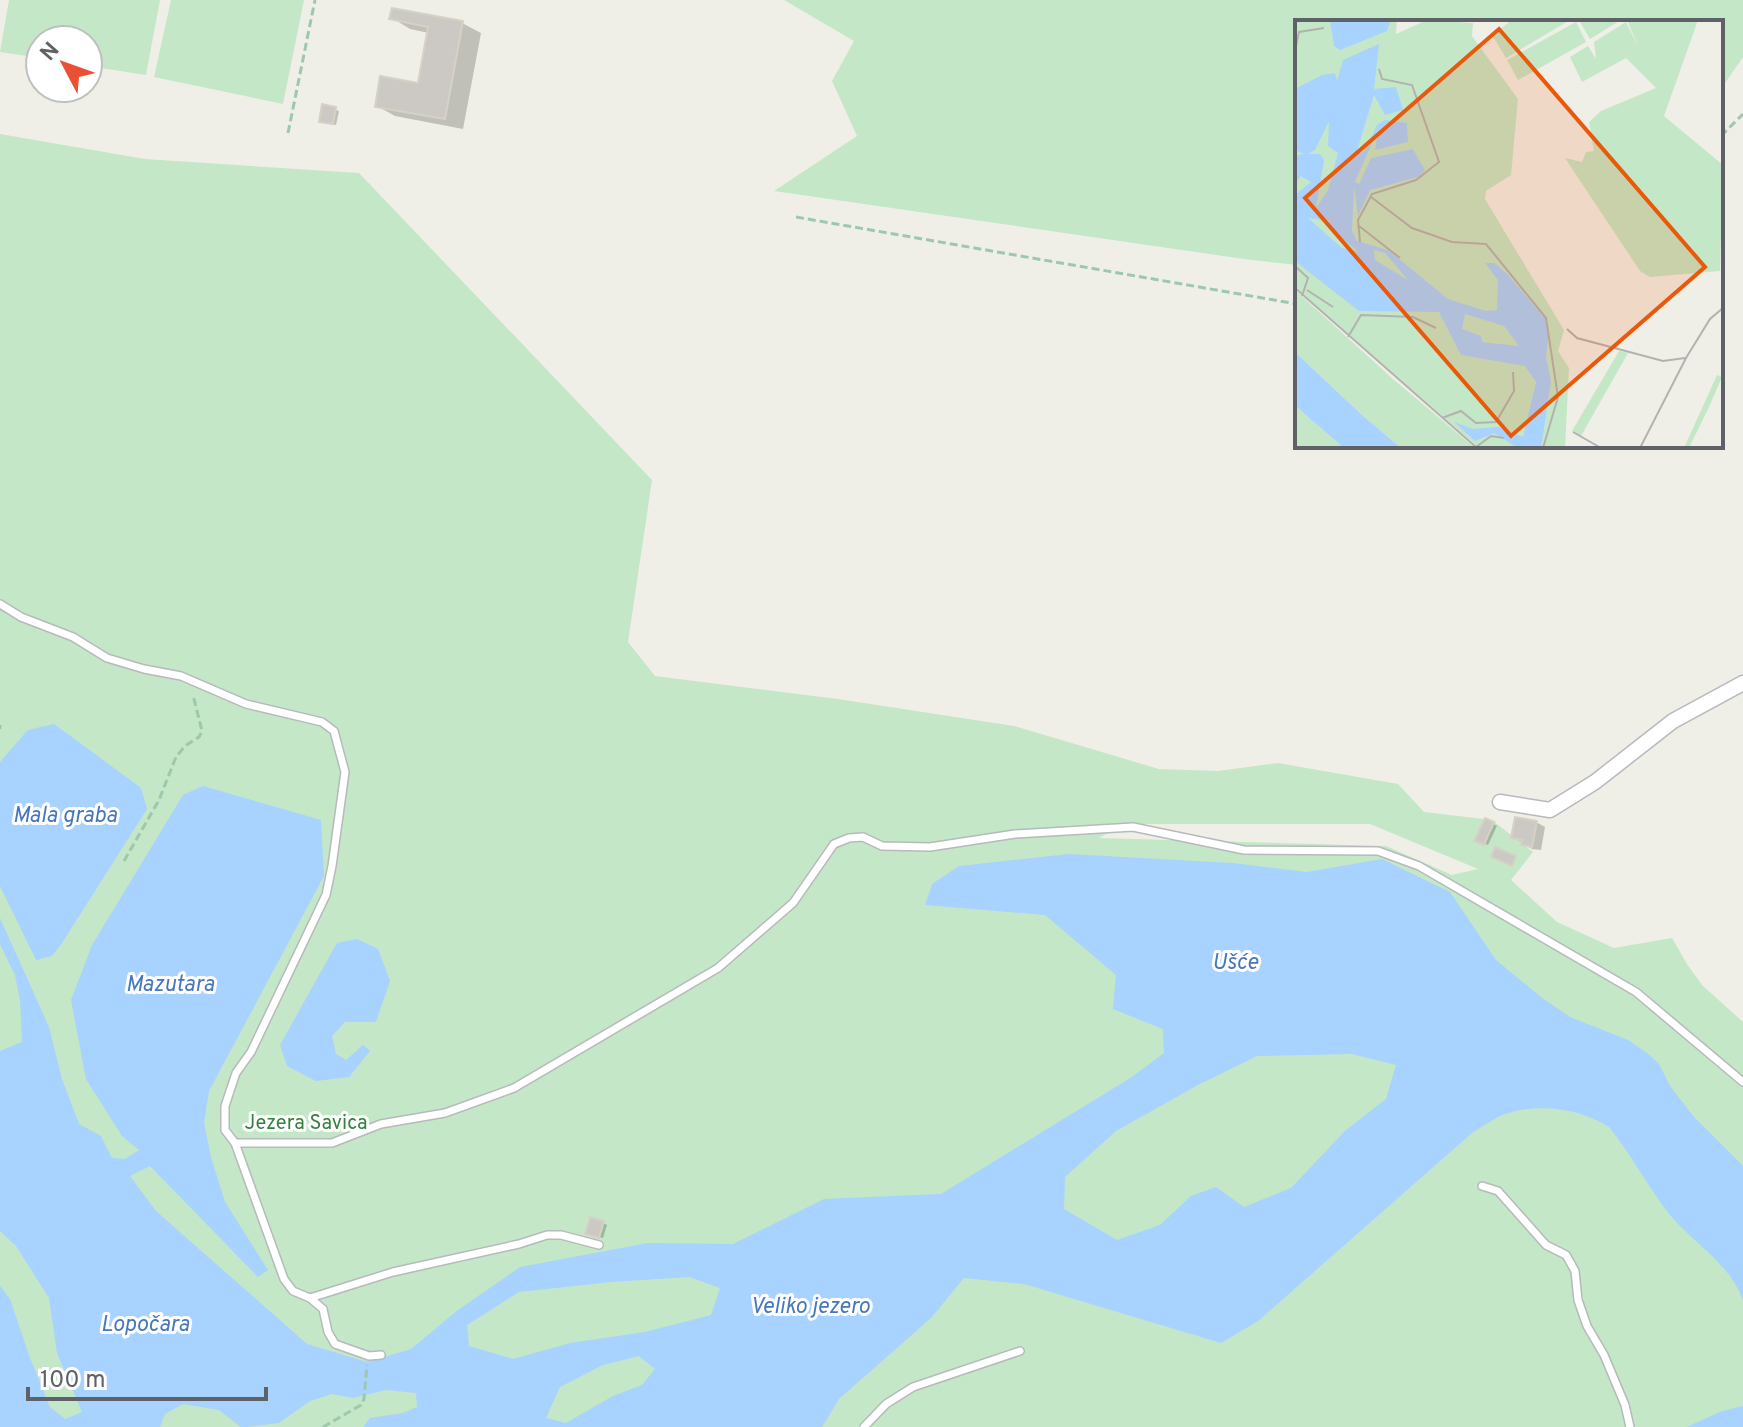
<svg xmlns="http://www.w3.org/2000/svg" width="1743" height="1427" viewBox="0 0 1743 1427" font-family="Overpass,sans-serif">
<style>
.green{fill:#c4e7c7;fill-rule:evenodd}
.water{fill:#a8d2ff;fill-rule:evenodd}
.shadow{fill:#0003}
.building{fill:#ccc9c4;stroke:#d5d2c5;stroke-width:2}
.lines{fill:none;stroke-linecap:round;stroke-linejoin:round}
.lane-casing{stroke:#b7b9bd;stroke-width:10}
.street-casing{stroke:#b7b9bd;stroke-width:17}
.path{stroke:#9dc8ad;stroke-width:3;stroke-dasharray:8 4;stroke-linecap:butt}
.lane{stroke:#fff;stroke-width:7}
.street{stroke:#fff;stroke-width:14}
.labels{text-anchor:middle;stroke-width:6;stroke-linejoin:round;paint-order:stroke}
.park-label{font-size:20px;fill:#34813e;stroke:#fff}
.water-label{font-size:22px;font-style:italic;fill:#4676bb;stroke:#fff}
.inset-road{fill:none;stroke:#b2b2b0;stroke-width:2}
.view{fill:#e8590c;fill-opacity:0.15;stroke:#e8590c;stroke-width:4}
.inset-edge{fill:none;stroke:#5e6167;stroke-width:4}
</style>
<rect width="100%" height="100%" fill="#f0efe7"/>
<!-- green -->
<g class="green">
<path d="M 9,0 L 160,0 L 146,75 L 88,66 L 88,40 L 40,40 L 40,58 L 0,52 Z"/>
<path d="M 171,0 L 304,0 L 283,104 L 154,77 Z"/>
<path d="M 784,0 L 1743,0 L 1743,57 L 1721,89 L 1721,22 L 1297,22 L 1297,265 L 1244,259 L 774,191 L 857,136 L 832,81 L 854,41 Z"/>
<path d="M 0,134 L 145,159 L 359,173 L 652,480 L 628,642 L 655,676 L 838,699 L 1014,726 L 1159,769 L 1218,771 L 1278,763 L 1398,784 L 1424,812 L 1492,820 L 1533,852 L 1511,880 L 1557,922 L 1614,948 L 1672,938 L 1687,964 L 1702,985 L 1743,1022 L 1743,1427 L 0,1427 ZM 1125,824 L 1370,824 L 1478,869 L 1452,875 L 1386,846 L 1099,838 Z"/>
</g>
<!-- water -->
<g class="water">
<path d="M 54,724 L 141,788 L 147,809 L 62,943 L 52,956 L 36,960 L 0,886 L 0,762 L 28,730 Z"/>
<path d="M 203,786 L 321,820 L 324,876 L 209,1091 L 204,1123 L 211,1157 L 225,1202 L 268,1270 L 258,1277 L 150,1166 L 130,1176 L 156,1211 L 307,1344 L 367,1362 L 411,1349 L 458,1310 L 520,1267 L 648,1243 L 733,1244 L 824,1199 L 941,1194 L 1132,1077 L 1164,1053 L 1163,1029 L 1113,1009 L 1116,975 L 1045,915 L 925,905 L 932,884 L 959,866 L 1069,854 L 1232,863 L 1307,872 L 1382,859 L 1450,892 L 1496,960 L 1541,997 L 1570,1017 L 1628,1040 L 1647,1053 L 1659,1064 L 1670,1086 L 1694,1117 L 1743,1166 L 1743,1300 C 1728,1260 1691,1243 1666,1210 C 1646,1183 1630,1153 1609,1127 C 1580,1108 1539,1103 1505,1114 C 1494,1118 1482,1127 1472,1133 L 1258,1321 L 1221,1343 L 1024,1284 L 964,1278 L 931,1318 L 839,1399 L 822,1427 L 363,1427 L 370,1418 L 403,1413 L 417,1407 L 416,1393 L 386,1390 L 353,1398 L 332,1394 L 310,1401 L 279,1423 L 246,1427 L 241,1427 L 219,1410 L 183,1404 L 165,1414 L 160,1427 L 0,1427 L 0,1286 L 10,1299 L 30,1358 L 50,1407 L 65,1419 L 82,1412 L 57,1353 L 49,1298 L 16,1246 L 0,1231 L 0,1051 L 22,1042 L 20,1000 L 15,975 L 0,944 L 0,918 L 49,1027 L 62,1079 L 79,1124 L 101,1136 L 112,1158 L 125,1159 L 139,1150 L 122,1136 L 86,1079 L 71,1000 L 92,945 L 183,795 ZM 1352,1054 L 1396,1065 L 1386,1099 L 1345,1131 L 1291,1188 L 1244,1207 L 1216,1187 L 1191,1196 L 1160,1225 L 1117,1240 L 1064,1209 L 1065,1177 L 1116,1131 L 1198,1085 L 1257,1056 ZM 689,1277 L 720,1288 L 711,1315 L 645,1332 L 570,1343 L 513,1359 L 469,1346 L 467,1325 L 519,1292 L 611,1282 ZM 639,1356 L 655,1369 L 642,1385 L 613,1396 L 566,1423 L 546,1418 L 560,1387 L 603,1365 Z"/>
<path d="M 357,939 L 378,949 L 390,981 L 376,1022 L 345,1022 L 332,1036 L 336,1054 L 346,1060 L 363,1045 L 370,1051 L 349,1077 L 316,1081 L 287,1066 L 280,1045 L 337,943 Z"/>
<path d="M 1743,1406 L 1743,1427 L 1687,1427 L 1722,1411 Z"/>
</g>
<!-- shadow -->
<g class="shadow">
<path d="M 392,18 L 462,23 L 481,33 L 463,129 L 395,116 L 377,106 L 420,85 L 429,33 L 410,29 Z"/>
<path d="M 324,107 L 339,111 L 336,125 L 324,123 Z"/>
<path d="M 1486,820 L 1497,826 L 1488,845 L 1477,840 Z"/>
<path d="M 1536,822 L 1545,827 L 1541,850 L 1532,849 L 1513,837 Z"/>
<path d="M 603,1223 L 607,1225 L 603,1238 L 591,1235 Z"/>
</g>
<!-- building -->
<g class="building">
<path d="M 392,8 L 463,21 L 445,119 L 375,107 L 380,76 L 418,83 L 428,27 L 389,19 Z"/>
<path d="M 322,104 L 336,107 L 333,124 L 319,122 Z"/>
<path d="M 1515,817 L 1537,821 L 1532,847 L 1521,845 L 1522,840 L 1511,838 Z"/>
<path d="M 1485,818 L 1494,822 L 1484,845 L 1474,841 Z"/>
<path d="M 1495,847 L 1516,856 L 1512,866 L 1491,857 Z"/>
<path d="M 590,1217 L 604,1221 L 599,1238 L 585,1234 Z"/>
</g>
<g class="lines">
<!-- lane casing -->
<g class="lane-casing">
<g id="lane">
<path d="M 0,604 L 21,617 L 73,637 L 107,658 L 144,669 L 181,676 L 246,704 L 322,722 L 334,731 L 345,772 L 332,866 L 326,895 L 251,1052 L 236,1073 L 225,1106 L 225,1130 L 235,1143 L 284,1279 L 293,1291 L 310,1298 L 323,1309 L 328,1332 L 335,1344 L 369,1356 L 381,1355"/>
<path d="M 235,1143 L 332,1143 L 381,1124 L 445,1113 L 514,1088 L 718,968 L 793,903 L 834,844 L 849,838 L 863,837 L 882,846 L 930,847 L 1015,834 L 1133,827 L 1244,850 L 1378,851 L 1419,866 L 1636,992 L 1743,1082"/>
<path d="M 1482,1186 L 1498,1191 L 1546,1245 L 1566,1255 L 1575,1271 L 1578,1300 L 1587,1326 L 1604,1355 L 1625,1405 L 1630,1427"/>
<path d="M 310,1298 L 393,1272 L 519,1244 L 547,1235 L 561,1235 L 599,1245"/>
<path d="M 864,1427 L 886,1404 L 913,1387 L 1020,1351"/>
</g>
</g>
<!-- street casing -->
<g class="street-casing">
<path id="street" d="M 1500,802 L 1550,810 L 1595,782 L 1673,721 L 1743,683"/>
</g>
<!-- path -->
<g class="path">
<path d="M 288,133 L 315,0"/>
<path d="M 1721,136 L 1743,114"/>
<path d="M 796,217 L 1297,304"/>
<path d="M 0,725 L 0,729"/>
<path d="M 124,861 L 159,800 L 176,757 L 185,746 L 199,737 L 202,731 L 193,695"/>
<path d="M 323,1427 L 361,1405 L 364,1399 L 367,1365"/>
</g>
<!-- lane -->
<use href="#lane" class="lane"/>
<!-- street -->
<use href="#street" class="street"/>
</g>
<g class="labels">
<!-- park labels -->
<g class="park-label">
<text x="306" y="1129">Jezera Savica</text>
</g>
<!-- water labels -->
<g class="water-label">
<text x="65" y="822">Mala graba</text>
<text x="1235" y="969">Ušće</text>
<text x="170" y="991">Mazutara</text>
<text x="810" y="1313">Veliko jezero</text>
<text x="145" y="1331">Lopočara</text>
</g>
</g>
<!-- overview -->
<g transform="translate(1295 20)">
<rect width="428" height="428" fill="#f0efe7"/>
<path d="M 0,0 L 102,0 L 101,14 L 132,0 L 178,3 L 177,16 L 223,79 L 216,155 L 191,171 L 190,179 L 269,310 L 263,331 L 274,348 L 270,428 L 184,428 L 0,267 ZM 217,0 L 275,0 L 211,38 L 197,15 ZM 284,0 L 326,0 L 295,19 ZM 332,0 L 403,0 L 369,96 L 428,145 L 425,251 L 355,257 L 345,251 L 270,138 L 287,142 L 291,132 L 299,131 L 294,102 L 306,91 L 361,68 L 331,38 L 287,62 L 275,37 L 293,26 L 301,39 L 299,22 L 331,2 L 344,28 ZM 281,2 L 291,22 L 223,60 L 212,40 ZM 0,270 L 98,359 L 180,428 L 106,428 L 67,395 L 0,332 ZM 324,331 L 333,333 L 286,416 L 277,411 ZM 422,355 L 427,357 L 414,387 L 394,428 L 389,428 ZM 0,385 L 13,397 L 49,428 L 0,428 Z" fill="#c4e7c7"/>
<path d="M 35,0 L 96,0 L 92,11 L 45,30 L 39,26 ZM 84,24 L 79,69 L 101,67 L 108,90 L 90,95 L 79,75 L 61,134 L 70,131 L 82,105 L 90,100 L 112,103 L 113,122 L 80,130 L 83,109 L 60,162 L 64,164 L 76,138 L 118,129 L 130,150 L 123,157 L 75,170 L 63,196 L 59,167 L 57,211 L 62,221 L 93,230 L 153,279 L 191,291 L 202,290 L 203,260 L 190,243 L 200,243 L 214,256 L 251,300 L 254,313 L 251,337 L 256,361 L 246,428 L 223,428 L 199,413 L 180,421 L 159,402 L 178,409 L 203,407 L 228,417 L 241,362 L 230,346 L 166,335 L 144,292 L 64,291 L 0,241 L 0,175 L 16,162 L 6,156 L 0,163 L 0,136 L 9,134 L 0,130 L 0,69 L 27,55 L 40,53 L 42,61 L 48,40 ZM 34,101 L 33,126 L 43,133 L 33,170 L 21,188 L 29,140 L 25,134 L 12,134 L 20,130 ZM 13,198 L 34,201 L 38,211 L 63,231 L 47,228 ZM 79,230 L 90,233 L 113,260 L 80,240 ZM 170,294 L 209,306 L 224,326 L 187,322 L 186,316 L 167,309 ZM 0,332 L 67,395 L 106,428 L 49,428 L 13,397 L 0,385 Z" fill="#a8d2ff" fill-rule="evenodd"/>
<path class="inset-road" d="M 0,31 L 4,12 L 29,8M 76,177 L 117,208 L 157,222 L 191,224 L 251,298 L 263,377 L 248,428M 64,206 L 105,238M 65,222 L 63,200 L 77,174 L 121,160 L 144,142 L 117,65 L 87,59 L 84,49M 0,246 L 13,258 L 7,276M 0,268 L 182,428M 12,270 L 38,287M 272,309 L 282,318 L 368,341 L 390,338M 53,317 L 66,295 L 118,297 L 141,308M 147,398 L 166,391 L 181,403 L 201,402 L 219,371 L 218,352M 278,412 L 306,428M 181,427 L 196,416 L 209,418M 345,428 L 391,338 L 415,299 L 428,288"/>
<path class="view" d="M 204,9 L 410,247 L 216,416 L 10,178 Z"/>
<rect width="428" height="428" class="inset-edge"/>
</g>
<!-- north arrow -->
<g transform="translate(64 64) rotate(311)"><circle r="38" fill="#ffffff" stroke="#bfc0c2" stroke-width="2"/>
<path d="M0-6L14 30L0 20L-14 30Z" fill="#ea5134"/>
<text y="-12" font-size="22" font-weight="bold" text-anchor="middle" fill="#5e6167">N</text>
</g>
<!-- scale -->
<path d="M28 1387v12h238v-12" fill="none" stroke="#5e6167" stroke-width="4"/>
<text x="40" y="1387" font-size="24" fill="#5e6167" stroke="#ffffff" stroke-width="6" paint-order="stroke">100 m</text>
</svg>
